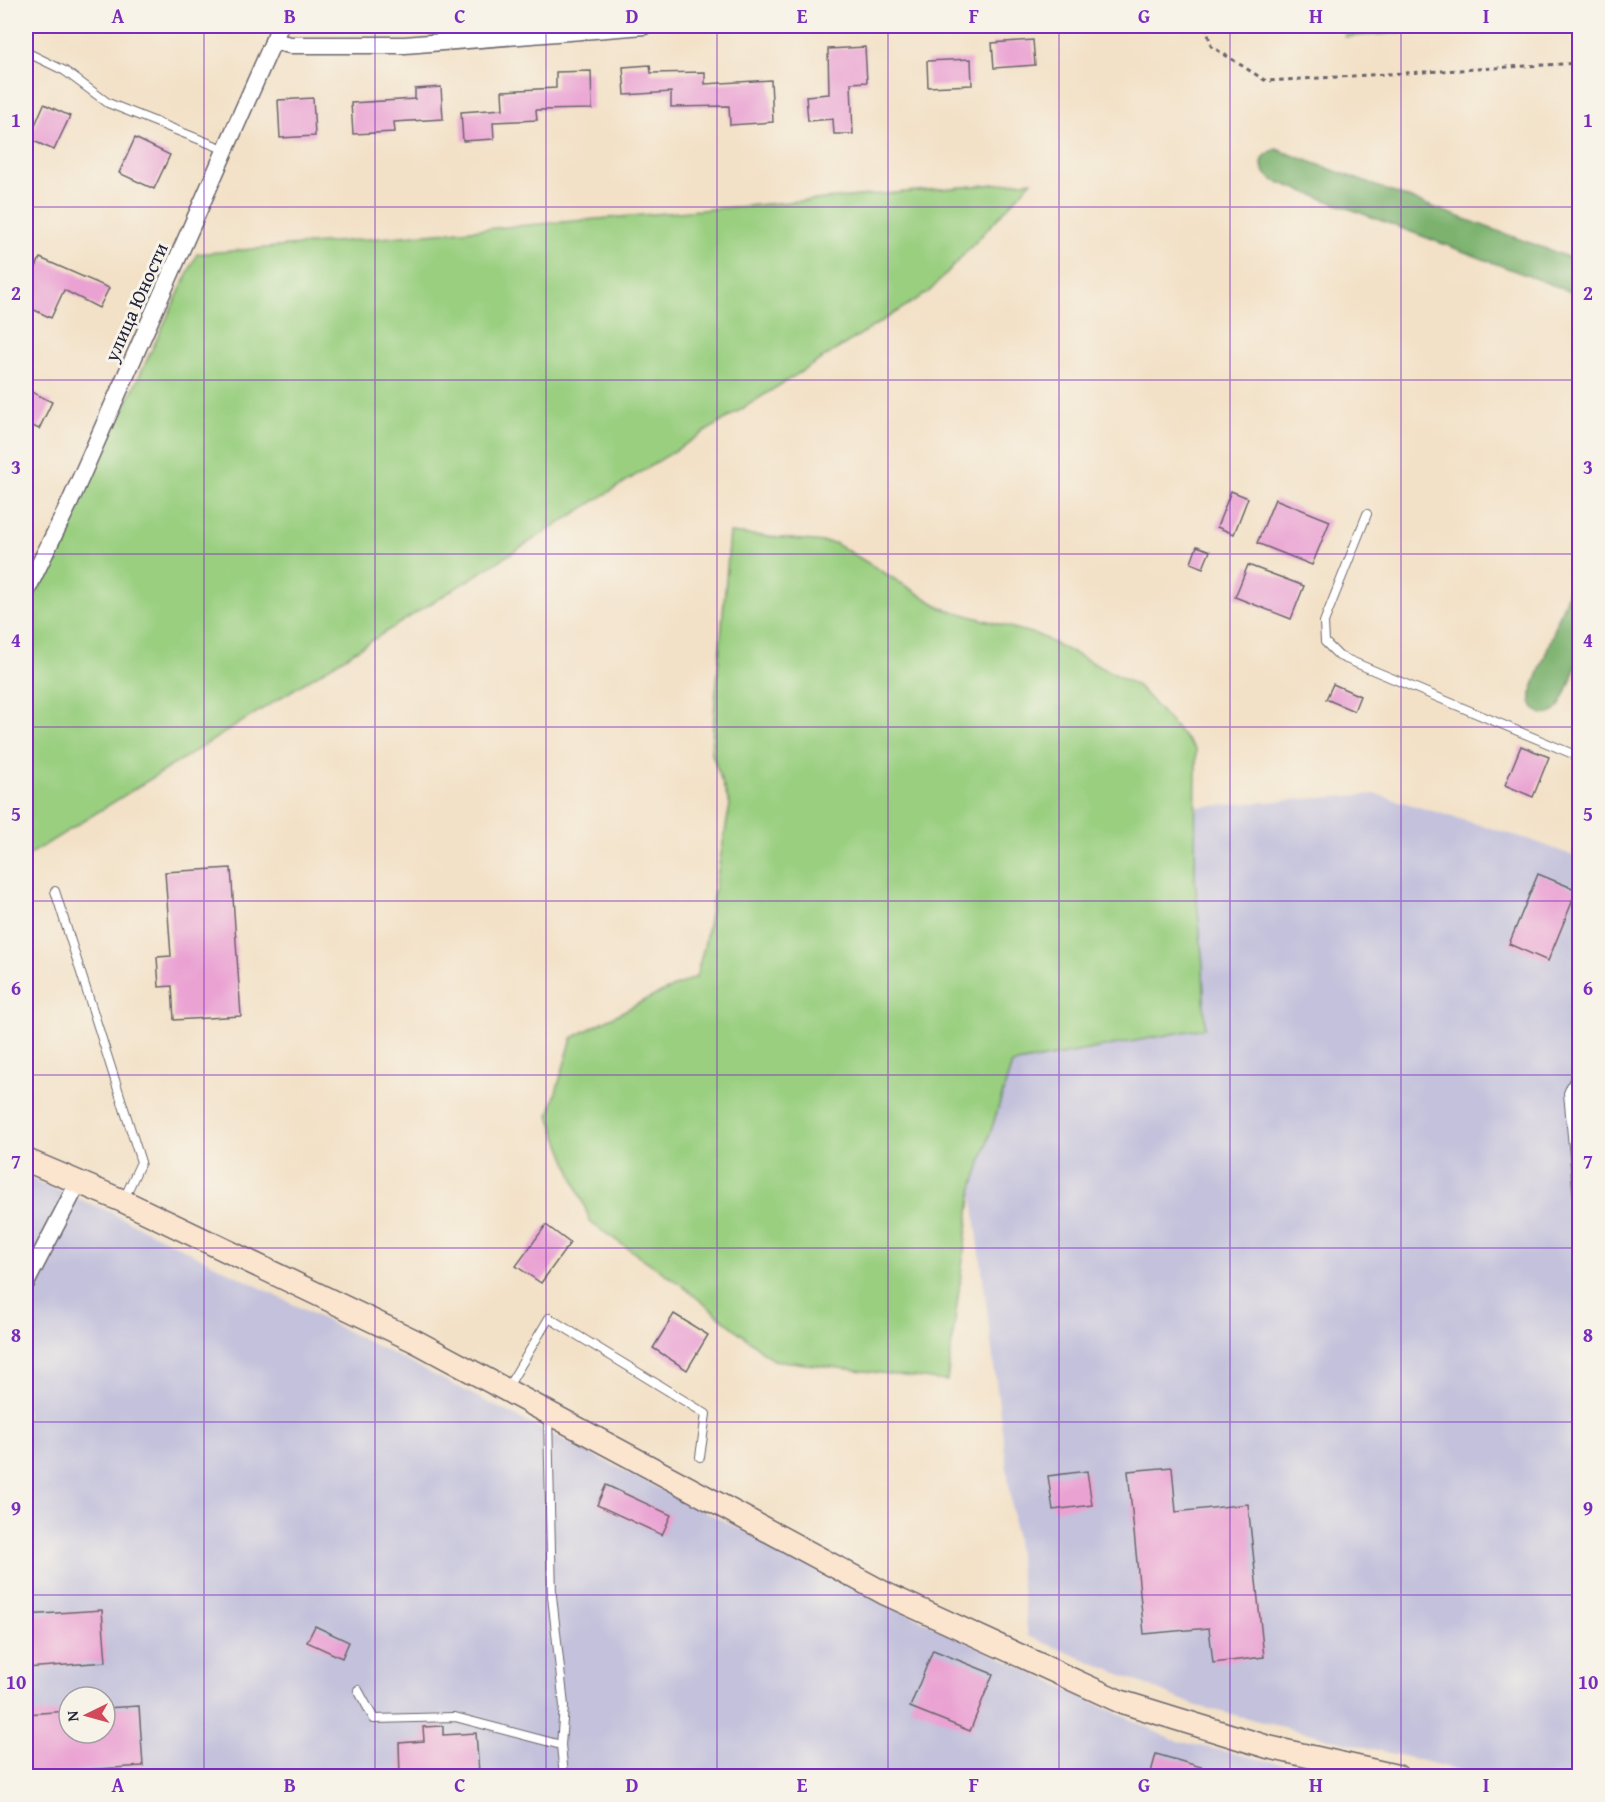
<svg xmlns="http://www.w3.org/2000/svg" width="1605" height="1802" viewBox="0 0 1605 1802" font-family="'Gentium Book Plus',serif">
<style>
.industrial{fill:#c3c1db;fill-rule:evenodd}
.green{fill:#9acf80;stroke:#5e785e;stroke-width:1.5}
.forest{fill:#7bb26e;stroke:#4e6a54;stroke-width:1.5}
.building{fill:#eaa2d3}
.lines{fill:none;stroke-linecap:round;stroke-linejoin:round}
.lane-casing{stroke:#6b656c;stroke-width:10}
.street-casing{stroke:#6b656c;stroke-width:19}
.secondary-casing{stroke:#6b656c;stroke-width:25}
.path{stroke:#6b656c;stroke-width:3;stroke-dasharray:4.5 4.5;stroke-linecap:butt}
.lane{stroke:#fff;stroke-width:8}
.street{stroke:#fff;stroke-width:16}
.secondary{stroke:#fbe5cf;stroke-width:22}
.grid{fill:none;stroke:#7b2cbf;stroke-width:1.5;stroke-opacity:0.55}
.labels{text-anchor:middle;stroke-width:6;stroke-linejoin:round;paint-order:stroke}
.street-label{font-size:20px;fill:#22223b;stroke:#f7f3e8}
.neatline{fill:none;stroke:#7b2cbf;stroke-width:2}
.grid-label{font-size:20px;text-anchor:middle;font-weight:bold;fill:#7b2cbf}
</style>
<rect width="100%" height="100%" fill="#f7f3e8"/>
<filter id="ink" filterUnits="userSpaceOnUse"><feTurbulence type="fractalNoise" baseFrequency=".0167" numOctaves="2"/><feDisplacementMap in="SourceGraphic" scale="12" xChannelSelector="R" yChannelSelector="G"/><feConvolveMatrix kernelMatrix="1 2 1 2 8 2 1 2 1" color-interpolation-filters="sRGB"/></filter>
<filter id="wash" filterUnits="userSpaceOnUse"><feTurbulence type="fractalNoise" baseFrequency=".008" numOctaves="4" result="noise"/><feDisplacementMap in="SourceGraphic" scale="24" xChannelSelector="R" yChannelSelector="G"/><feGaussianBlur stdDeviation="1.35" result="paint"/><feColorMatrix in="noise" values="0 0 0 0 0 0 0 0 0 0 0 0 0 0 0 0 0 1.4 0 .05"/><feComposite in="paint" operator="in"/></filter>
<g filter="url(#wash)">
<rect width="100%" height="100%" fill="#f3e1c7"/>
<!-- industrial -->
<g class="industrial">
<path d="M 1375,794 L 1531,840 L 1579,858 L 1579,1776 L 1484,1776 L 1197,1706 L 1028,1636 L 972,1191 L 1012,1064 L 1205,1028 L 1203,966 L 1195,879 L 1194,807 Z"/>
<path d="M 26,1177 L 108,1211 L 903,1611 L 1173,1740 L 1336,1776 L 26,1776 ZM 69,1697 L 105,1697 L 105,1733 L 69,1733 Z"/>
</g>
<!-- green -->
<g class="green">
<path d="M 1344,26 L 1478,26 L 1345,37 Z"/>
<path d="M 1032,181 L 930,291 L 26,857 L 26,611 L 44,578 L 197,254 Z"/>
<path d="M 730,533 L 835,543 L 942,608 L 1038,635 L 1138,686 L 1196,750 L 1195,878 L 1203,966 L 1205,1028 L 1012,1064 L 972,1191 L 947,1381 L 773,1360 L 680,1284 L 591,1223 L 549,1116 L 572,1038 L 643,1001 L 696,977 L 704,947 L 730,805 L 711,751 Z"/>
</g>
<!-- forest -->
<g class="forest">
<path d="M 1276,149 L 1579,261 L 1579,295 L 1273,180 C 1257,169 1259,156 1276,149 Z"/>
<path d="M 1579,562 C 1580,584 1580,606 1580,628 C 1580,636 1581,647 1579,655 C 1575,671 1568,689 1561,703 C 1552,723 1529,715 1531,694 Z"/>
</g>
<g id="blocks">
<!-- building -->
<g class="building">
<path d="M 1033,40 L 1035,65 L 994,68 L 992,43 Z"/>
<path d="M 865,47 L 867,82 L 851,83 L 853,134 L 834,134 L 833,119 L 808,121 L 806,96 L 829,94 L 828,49 Z"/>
<path d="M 971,59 L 972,85 L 928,87 L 927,61 Z"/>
<path d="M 650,65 L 651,73 L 705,72 L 705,84 L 771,80 L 773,122 L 730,125 L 729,106 L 671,107 L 671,92 L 625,95 L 623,67 Z"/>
<path d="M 591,71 L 592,109 L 536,110 L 537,120 L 493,122 L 494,139 L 463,141 L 461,112 L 503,109 L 502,91 L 556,88 L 556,72 Z"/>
<path d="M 441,87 L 443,119 L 394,122 L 395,132 L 353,134 L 351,103 L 415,99 L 415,89 Z"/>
<path d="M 313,98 L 315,136 L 280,138 L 278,100 Z"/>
<path d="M 44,104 L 70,116 L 54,150 L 29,139 Z"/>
<path d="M 135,138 L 170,155 L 154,189 L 119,173 Z"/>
<path d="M 40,258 L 109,288 L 99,308 L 64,290 L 51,318 L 26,306 L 26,290 Z"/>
<path d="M 26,389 L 52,402 L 39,429 L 26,423 Z"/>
<path d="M 1231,491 L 1248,498 L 1234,534 L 1217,527 Z"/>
<path d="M 1275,499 L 1330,521 L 1312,565 L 1257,543 Z"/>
<path d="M 1197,546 L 1210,551 L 1203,568 L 1191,563 Z"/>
<path d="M 1248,565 L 1304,586 L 1291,619 L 1235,597 Z"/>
<path d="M 1333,684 L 1360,696 L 1354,711 L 1326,699 Z"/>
<path d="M 1521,746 L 1549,757 L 1533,797 L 1505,785 Z"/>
<path d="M 231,868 L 241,1016 L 174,1020 L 172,986 L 159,987 L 157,957 L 171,956 L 165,872 Z"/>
<path d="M 1538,874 L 1577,890 L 1548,961 L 1509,944 Z"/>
<path d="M 546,1225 L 570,1243 L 541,1283 L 516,1266 Z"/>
<path d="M 674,1314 L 708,1335 L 687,1370 L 653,1348 Z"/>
<path d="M 1172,1467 L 1176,1512 L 1248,1504 L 1264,1657 L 1213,1663 L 1209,1628 L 1144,1634 L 1128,1471 Z"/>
<path d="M 1087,1471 L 1092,1505 L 1053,1510 L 1048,1476 Z"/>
<path d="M 606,1485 L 671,1515 L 662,1535 L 597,1505 Z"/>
<path d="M 102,1610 L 106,1662 L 26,1668 L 26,1615 Z"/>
<path d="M 315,1626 L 349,1642 L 342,1658 L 307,1642 Z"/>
<path d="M 933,1650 L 993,1674 L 970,1731 L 910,1707 Z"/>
<path d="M 139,1706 L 143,1766 L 26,1774 L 26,1714 L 69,1711 L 69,1733 L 105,1733 L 105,1708 Z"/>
<path d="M 443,1726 L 443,1735 L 476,1733 L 479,1773 L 400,1776 L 399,1743 L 424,1741 L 423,1727 Z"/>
<path d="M 1156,1754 L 1222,1773 L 1222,1776 L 1150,1776 Z"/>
</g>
</g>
</g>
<g filter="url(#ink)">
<use href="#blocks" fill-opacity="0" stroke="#6b656c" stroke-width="1.5"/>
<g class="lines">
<!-- lane casing -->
<g class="lane-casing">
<g id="lane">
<path d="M 26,52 L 65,71 L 108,103 L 226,150"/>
<path d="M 1367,514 L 1324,622 L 1325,642 L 1339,656 L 1580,757"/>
<path d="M 55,891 L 141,1162 L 123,1201"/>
<path d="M 1580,1066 L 1568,1093 L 1580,1221"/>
<path d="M 506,1390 L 549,1318 L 706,1414 L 700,1457"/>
<path d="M 548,1417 L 552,1596 L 564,1706 L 561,1745 L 564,1776"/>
<path d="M 358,1690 L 374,1719 L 455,1717 L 561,1745"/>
</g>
</g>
<!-- street casing -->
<g class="street-casing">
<g id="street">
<path d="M 273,41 L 290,45 L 405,45 L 644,26"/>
<path d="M 26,592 L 70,502 L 280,26"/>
<path d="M 26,1283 L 78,1183"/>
</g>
</g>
<!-- secondary casing -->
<g class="secondary-casing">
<path id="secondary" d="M 26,1160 L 123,1201 L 415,1341 L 886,1594 L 1119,1701 L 1268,1747 L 1397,1776"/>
</g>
<!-- path -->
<path class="path" d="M 1206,26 L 1211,46 L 1266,81 L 1580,63"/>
<!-- lane -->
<use href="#lane" class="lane"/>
<!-- street -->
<use href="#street" class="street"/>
<!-- secondary -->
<use href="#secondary" class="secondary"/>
</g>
</g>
<!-- grid -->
<path class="grid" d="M 204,26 L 204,1776M 375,26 L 375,1776M 546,26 L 546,1776M 717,26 L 717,1776M 888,26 L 888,1776M 1059,26 L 1059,1776M 1230,26 L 1230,1776M 1401,26 L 1401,1776M 26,207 L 1580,207M 26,380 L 1580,380M 26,554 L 1580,554M 26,727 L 1580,727M 26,901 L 1580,901M 26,1075 L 1580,1075M 26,1248 L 1580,1248M 26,1422 L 1580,1422M 26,1595 L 1580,1595"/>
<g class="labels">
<!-- street labels -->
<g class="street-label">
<text transform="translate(136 302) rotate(-66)" y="7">улица Юности</text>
</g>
</g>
<!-- margin -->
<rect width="1605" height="1802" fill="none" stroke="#f7f3e8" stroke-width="66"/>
<!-- north arrow -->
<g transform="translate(87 1715) rotate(265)"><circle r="28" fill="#f7f3e8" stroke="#a29fa3" stroke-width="1.5"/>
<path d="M0-4.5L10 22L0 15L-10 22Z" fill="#d1495b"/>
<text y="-9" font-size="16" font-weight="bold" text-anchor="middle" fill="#22223b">N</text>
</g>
<rect x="33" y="33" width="1539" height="1736" class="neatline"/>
<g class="grid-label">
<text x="118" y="23">A</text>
<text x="290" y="23">B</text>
<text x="460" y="23">C</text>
<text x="632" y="23">D</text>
<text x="802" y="23">E</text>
<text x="974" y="23">F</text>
<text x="1144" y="23">G</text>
<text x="1316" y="23">H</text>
<text x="1486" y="23">I</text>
<text x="16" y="127">1</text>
<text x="1588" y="127">1</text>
<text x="16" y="300">2</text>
<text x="1588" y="300">2</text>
<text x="16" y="474">3</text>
<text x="1588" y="474">3</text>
<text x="16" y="647">4</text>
<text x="1588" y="647">4</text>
<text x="16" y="821">5</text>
<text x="1588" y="821">5</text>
<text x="16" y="995">6</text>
<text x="1588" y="995">6</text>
<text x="16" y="1168">7</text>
<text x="1588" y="1168">7</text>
<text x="16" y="1342">8</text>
<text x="1588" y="1342">8</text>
<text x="16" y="1515">9</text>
<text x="1588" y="1515">9</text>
<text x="16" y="1689">10</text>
<text x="1588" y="1689">10</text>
<text x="118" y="1792">A</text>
<text x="290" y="1792">B</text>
<text x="460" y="1792">C</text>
<text x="632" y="1792">D</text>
<text x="802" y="1792">E</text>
<text x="974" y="1792">F</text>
<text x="1144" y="1792">G</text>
<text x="1316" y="1792">H</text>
<text x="1486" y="1792">I</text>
</g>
</svg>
